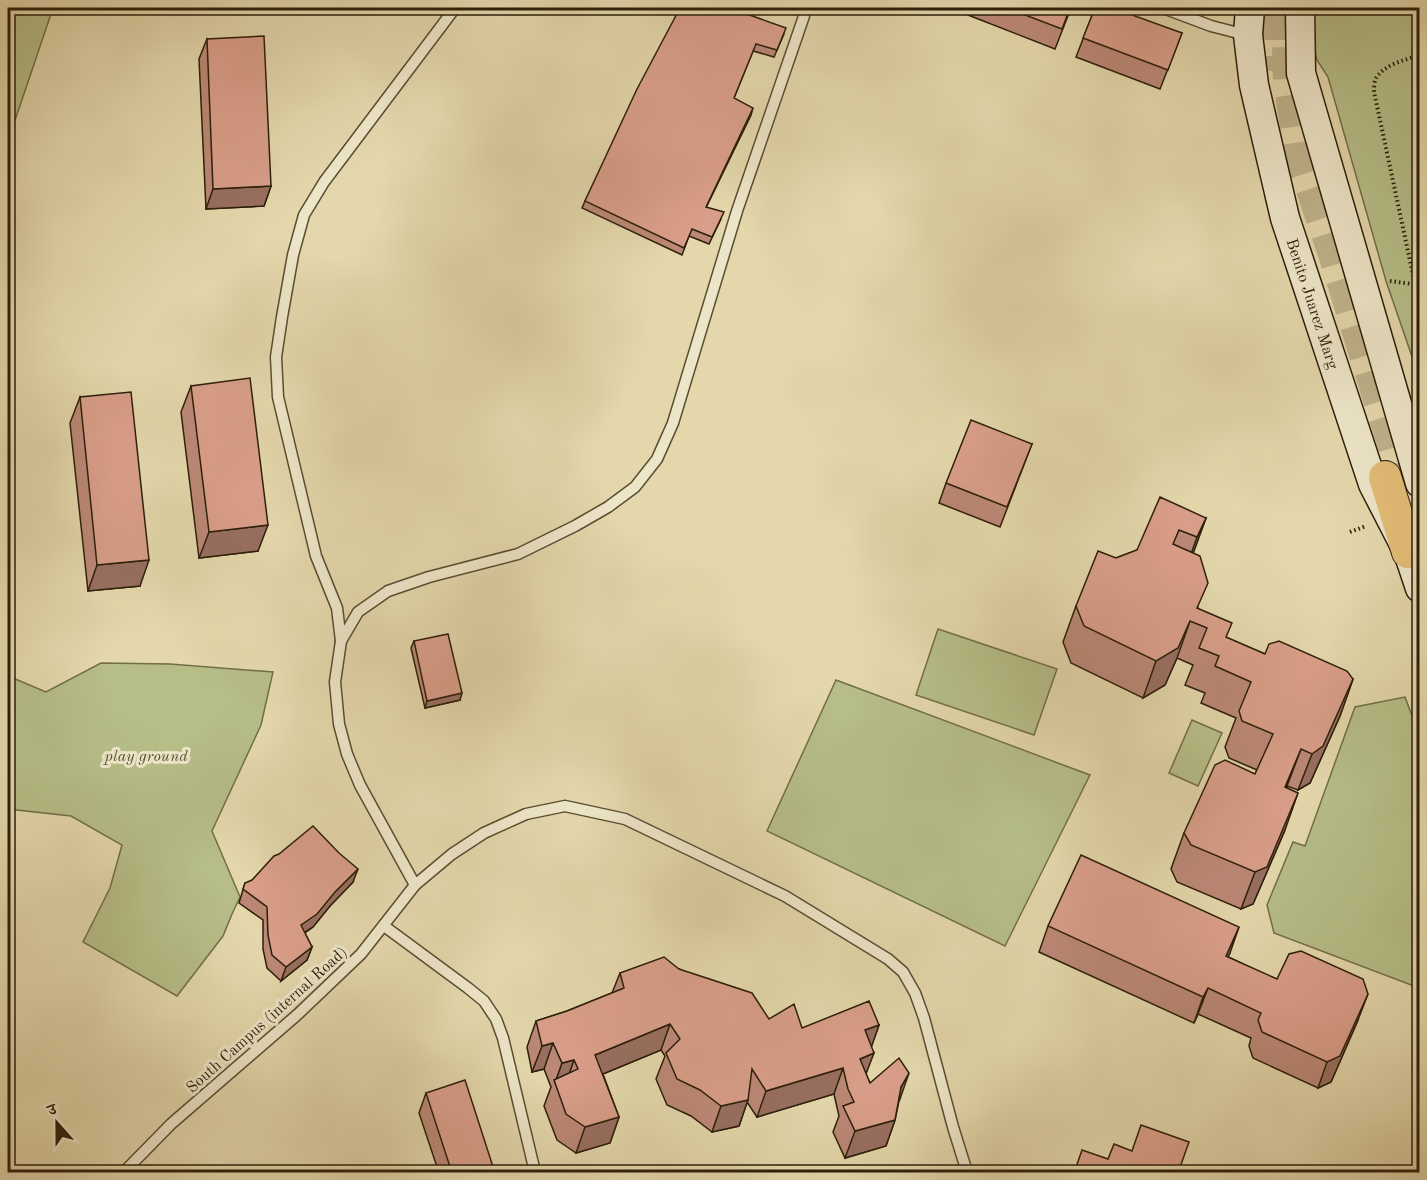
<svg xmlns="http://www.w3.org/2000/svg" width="1427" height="1180" viewBox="0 0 1427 1180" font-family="'Old Standard TT','Noto Serif Devanagari',serif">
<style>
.green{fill:#b6bd87;stroke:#726e48;stroke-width:1.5}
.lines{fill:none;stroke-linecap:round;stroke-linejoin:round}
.primary-tunnel{stroke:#bfb28b;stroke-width:32;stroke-dasharray:32 16;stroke-linecap:butt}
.lane-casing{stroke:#5a4d32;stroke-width:13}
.secondary-casing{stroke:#2d1f0a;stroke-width:31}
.primary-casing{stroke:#2d1f0a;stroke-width:34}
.path{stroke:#2d1f0a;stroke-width:4;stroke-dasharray:1.5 3;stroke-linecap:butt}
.lane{stroke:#ede5c8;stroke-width:10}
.secondary{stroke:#ede5c8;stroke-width:28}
.primary{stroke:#e2bc76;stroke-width:32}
.wall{fill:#bb8876;stroke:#2d1f0a;stroke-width:1.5}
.shaded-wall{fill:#986f60;stroke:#2d1f0a;stroke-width:1.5}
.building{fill:#d99e89;stroke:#2d1f0a;stroke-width:1.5}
.labels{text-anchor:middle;stroke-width:6;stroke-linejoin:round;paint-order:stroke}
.street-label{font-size:16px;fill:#2d1f0a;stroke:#ede5c8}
.park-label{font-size:16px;font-style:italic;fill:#564e30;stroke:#ede5c8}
</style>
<rect width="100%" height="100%" fill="#e3d7ab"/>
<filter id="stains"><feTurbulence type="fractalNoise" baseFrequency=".00333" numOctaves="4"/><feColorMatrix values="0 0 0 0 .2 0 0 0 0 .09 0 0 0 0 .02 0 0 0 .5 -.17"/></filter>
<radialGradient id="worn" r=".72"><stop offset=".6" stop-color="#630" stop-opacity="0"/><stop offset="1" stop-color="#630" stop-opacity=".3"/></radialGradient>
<!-- green -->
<g class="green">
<path d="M 8,8 L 53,8 L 8,141 Z"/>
<path d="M 1309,8 L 1419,8 L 1419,377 L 1386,281 L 1328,77 L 1317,60 L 1307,19 Z"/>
<path d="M 938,629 L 1057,669 L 1034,735 L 916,695 Z"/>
<path d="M 101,663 L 170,664 L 273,672 L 261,725 L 212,831 L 240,897 L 232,914 L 223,936 L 177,996 L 83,942 L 110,888 L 122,845 L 71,816 L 8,809 L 8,676 L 46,692 Z"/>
<path d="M 836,680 L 1090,775 L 1005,946 L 767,831 Z"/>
<path d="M 1405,697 L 1419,734 L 1419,988 L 1274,933 L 1267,905 L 1293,842 L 1305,846 L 1355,707 Z"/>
<path d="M 1192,720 L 1222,733 L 1198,786 L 1169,773 Z"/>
</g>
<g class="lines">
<!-- primary-tunnel -->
<g class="primary-tunnel">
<path d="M 1277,8 L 1277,71"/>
<path d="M 1288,47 L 1289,79 L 1300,154 L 1336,260 L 1403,477"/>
</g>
<!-- lane casing -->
<g class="lane-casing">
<g id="lane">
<path d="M 1163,8 L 1211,26 L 1246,35"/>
<path d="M 341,641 L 337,608 L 316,556 L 278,397 L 276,357 L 282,317 L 293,255 L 304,215 L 324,182 L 455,8"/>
<path d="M 415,885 L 360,785 L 347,754 L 339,724 L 335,682 L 341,641 L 358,612 L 388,591 L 429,577 L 518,554 L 575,526 L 608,507 L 635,487 L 657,459 L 673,423 L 737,211 L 804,16 L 803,8"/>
<path d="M 384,926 L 468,988 L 484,1001 L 496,1019 L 503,1038 L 535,1172"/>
<path d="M 124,1172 L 171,1124 L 297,1015 L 361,954 L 415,885 L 452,854 L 484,833 L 526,814 L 565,806 L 625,819 L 785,896 L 888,959 L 903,972 L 915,993 L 924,1018 L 953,1127 L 967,1172"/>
</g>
</g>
<!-- secondary casing -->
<g class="secondary-casing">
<g id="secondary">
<path id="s1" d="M 1250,8 L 1248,35 L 1254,85 L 1285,218 L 1373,484 L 1408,552 L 1420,588"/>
<path d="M 1300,8 L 1301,73 L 1420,483"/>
</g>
</g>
<!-- primary casing -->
<g class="primary-casing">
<path id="primary" d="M 1385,477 L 1408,552"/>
</g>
<!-- path -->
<g class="path">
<path d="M 1420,55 C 1405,60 1385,64 1376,78 C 1374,82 1374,88 1374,92 L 1415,284 L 1420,293"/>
<path d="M 1390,281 L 1420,285"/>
<path d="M 1350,532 L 1366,526"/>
</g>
<!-- lane -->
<use href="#lane" class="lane"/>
<!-- secondary -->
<use href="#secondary" class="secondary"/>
<!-- primary -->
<use href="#primary" class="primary"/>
</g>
<!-- wall -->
<g class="wall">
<path d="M 680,8 L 784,34 L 774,57 L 753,51 L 734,98 L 751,115 L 706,207 L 721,219 L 709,244 L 689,236 L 682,255 L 582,208 L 585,201 Z"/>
<path d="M 971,8 L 1071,8 L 1055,49 L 968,15 Z"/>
<path d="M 1095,8 L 1182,33 L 1160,89 L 1076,57 Z"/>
<path d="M 207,39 L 271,186 L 264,206 L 206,209 L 199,59 Z"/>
<path d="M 191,386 L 258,551 L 199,558 L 181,412 Z"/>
<path d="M 80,397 L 140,586 L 88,591 L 70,423 Z"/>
<path d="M 1032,444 L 1000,527 L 939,503 L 946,483 Z"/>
<path d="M 1206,518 L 1193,552 L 1198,609 L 1227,638 L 1265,654 L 1353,679 L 1340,716 L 1310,783 L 1298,790 L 1287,786 L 1285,830 L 1253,904 L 1241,909 L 1177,882 L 1171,869 L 1184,833 L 1255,774 L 1257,770 L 1229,758 L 1225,747 L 1236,718 L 1201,703 L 1205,693 L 1185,685 L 1193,665 L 1177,658 L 1165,685 L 1143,698 L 1071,663 L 1063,642 L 1076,606 L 1116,558 L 1137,550 Z"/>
<path d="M 414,641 L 460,700 L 425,708 L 411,648 Z"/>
<path d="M 353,882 L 330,906 L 313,927 L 305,933 L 312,947 L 307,960 L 281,981 L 267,968 L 263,949 L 263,920 L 239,903 L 245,883 Z"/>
<path d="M 1048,926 L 1230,953 L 1228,957 L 1358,1020 L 1331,1082 L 1318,1088 L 1253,1058 L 1249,1046 L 1251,1038 L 1198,1014 L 1194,1023 L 1039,952 Z"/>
<path d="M 679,969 L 769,1019 L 802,1028 L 879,1025 L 871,1047 L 866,1074 L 870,1083 L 900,1099 L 899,1101 L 895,1120 L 886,1146 L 845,1158 L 833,1132 L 839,1116 L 834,1094 L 757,1117 L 747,1102 L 739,1126 L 712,1132 L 691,1116 L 667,1105 L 656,1079 L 665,1056 L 661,1050 L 603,1074 L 619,1117 L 610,1143 L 576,1153 L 557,1140 L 544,1106 L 551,1087 L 544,1069 L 532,1072 L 527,1047 L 536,1021 L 567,1011 L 612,993 L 620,973 Z"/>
<path d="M 426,1093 L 495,1173 L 439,1173 L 419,1113 Z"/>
</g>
<!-- shaded-wall -->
<g class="shaded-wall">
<path d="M 753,108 L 751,115 L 703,214 L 706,207 Z"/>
<path d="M 271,186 L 264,206 L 206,209 L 213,189 Z"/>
<path d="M 1206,518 L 1193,554 L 1184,574 L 1197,537 Z"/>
<path d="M 268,525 L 258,551 L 199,558 L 209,532 Z"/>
<path d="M 149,560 L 140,586 L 88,591 L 97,565 Z"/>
<path d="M 1190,621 L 1177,658 L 1165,685 L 1143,698 L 1156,661 Z"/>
<path d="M 1353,679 L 1340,716 L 1310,783 L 1298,790 L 1312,754 Z"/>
<path d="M 462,693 L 460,700 L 425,708 L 427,701 Z"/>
<path d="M 1301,749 L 1287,786 L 1272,824 L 1285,787 Z"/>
<path d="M 1298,793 L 1285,830 L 1253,904 L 1241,909 L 1255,872 Z"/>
<path d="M 358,869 L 353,882 L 330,906 L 313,927 L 296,938 L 301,925 Z"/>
<path d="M 1239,927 L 1230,953 L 1216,982 L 1226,956 Z"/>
<path d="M 312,947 L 307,960 L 281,981 L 286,967 Z"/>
<path d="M 1208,988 L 1198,1014 L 1194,1023 L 1203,997 Z"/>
<path d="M 1368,994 L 1358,1020 L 1331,1082 L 1318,1088 L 1327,1062 Z"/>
<path d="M 670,1024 L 661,1050 L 586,1081 L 595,1055 Z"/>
<path d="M 879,1025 L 870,1051 L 865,1030 Z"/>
<path d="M 553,1043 L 544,1069 L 532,1072 L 542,1046 Z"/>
<path d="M 874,1053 L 864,1079 L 860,1059 Z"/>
<path d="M 574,1060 L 565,1086 L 555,1083 L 562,1063 Z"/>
<path d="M 843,1068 L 834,1094 L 757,1117 L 766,1091 Z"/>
<path d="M 909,1073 L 900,1099 L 891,1113 L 901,1087 Z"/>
<path d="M 748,1100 L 739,1126 L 712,1132 L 721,1106 Z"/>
<path d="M 619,1117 L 610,1143 L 576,1153 L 585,1127 Z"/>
<path d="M 895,1120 L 886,1146 L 845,1158 L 855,1131 Z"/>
</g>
<!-- building -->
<g class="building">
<path d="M 680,8 L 730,8 L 786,28 L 777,50 L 756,44 L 734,98 L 753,108 L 706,207 L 724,212 L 712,237 L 692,229 L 684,248 L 585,201 L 637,89 Z"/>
<path d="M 1007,8 L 1070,8 L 1062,29 Z"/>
<path d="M 1095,8 L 1113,8 L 1182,33 L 1168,70 L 1083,38 Z"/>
<path d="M 264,36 L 271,186 L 213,189 L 207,39 Z"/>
<path d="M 250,378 L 268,525 L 209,532 L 191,386 Z"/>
<path d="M 131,392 L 149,560 L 97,565 L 80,397 Z"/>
<path d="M 971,420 L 1032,444 L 1007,507 L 946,483 Z"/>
<path d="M 1160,497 L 1206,518 L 1197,537 L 1179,530 L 1173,544 L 1200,556 L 1208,583 L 1197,608 L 1232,623 L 1226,637 L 1265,654 L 1269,644 L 1279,641 L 1347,671 L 1353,679 L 1323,746 L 1312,754 L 1301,749 L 1285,787 L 1298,793 L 1267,867 L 1255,872 L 1191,845 L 1184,833 L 1215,765 L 1225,760 L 1255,774 L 1273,734 L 1242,721 L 1239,711 L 1251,682 L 1215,666 L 1219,656 L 1199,648 L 1207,628 L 1190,621 L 1178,648 L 1156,661 L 1084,626 L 1076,606 L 1098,551 L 1116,558 L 1137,550 Z"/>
<path d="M 448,634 L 462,693 L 427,701 L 414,641 Z"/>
<path d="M 313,826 L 339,853 L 358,869 L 335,892 L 317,914 L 301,925 L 312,947 L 286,967 L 272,955 L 268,935 L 267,907 L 243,889 L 245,883 L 252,880 L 274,856 L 279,854 Z"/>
<path d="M 1081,855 L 1239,927 L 1226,956 L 1277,979 L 1289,954 L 1301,951 L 1363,979 L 1368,994 L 1340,1056 L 1327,1062 L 1262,1032 L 1258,1020 L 1261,1013 L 1208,988 L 1203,997 L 1048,926 Z"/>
<path d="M 664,957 L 679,969 L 752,993 L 769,1019 L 794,1004 L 802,1028 L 869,1001 L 879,1025 L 865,1030 L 874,1053 L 860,1059 L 870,1083 L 899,1058 L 909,1073 L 901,1087 L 895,1120 L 855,1131 L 843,1106 L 854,1102 L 848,1089 L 843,1068 L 766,1091 L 752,1069 L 748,1100 L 721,1106 L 700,1090 L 677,1079 L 666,1053 L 680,1039 L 670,1024 L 595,1055 L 619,1117 L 585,1127 L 566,1114 L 554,1080 L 578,1069 L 574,1060 L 562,1063 L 553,1043 L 542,1046 L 536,1021 L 567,1011 L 624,988 L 620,973 Z"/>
<path d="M 465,1080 L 495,1173 L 452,1173 L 426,1093 Z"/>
<path d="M 1141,1125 L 1189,1142 L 1178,1173 L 1074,1173 L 1082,1150 L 1108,1159 L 1114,1144 L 1132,1151 Z"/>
</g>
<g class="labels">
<!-- street labels -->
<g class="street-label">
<text dy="6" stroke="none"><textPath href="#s1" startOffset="304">Benito Juarez Marg</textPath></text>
<text transform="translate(266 1019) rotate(-42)" y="6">South Campus (internal Road)</text>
</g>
<!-- park labels -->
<g class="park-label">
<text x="146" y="761">play ground</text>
</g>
</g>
<!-- margin -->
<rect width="1427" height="1180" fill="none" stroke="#e3d7ab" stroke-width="30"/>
<rect x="9" y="9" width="1409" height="1162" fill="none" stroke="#2d1f0a" stroke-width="3"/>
<rect x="15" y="15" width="1397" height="1150" fill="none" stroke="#2d1f0a" stroke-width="1.5"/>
<!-- north arrow -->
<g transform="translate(57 1123) rotate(339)" stroke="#ede5c8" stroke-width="4.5" paint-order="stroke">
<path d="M0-4.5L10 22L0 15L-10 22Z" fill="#2d1f0a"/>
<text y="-9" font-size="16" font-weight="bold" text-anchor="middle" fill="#2d1f0a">उ</text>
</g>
<rect width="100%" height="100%" filter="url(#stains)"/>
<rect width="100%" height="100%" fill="url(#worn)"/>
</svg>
